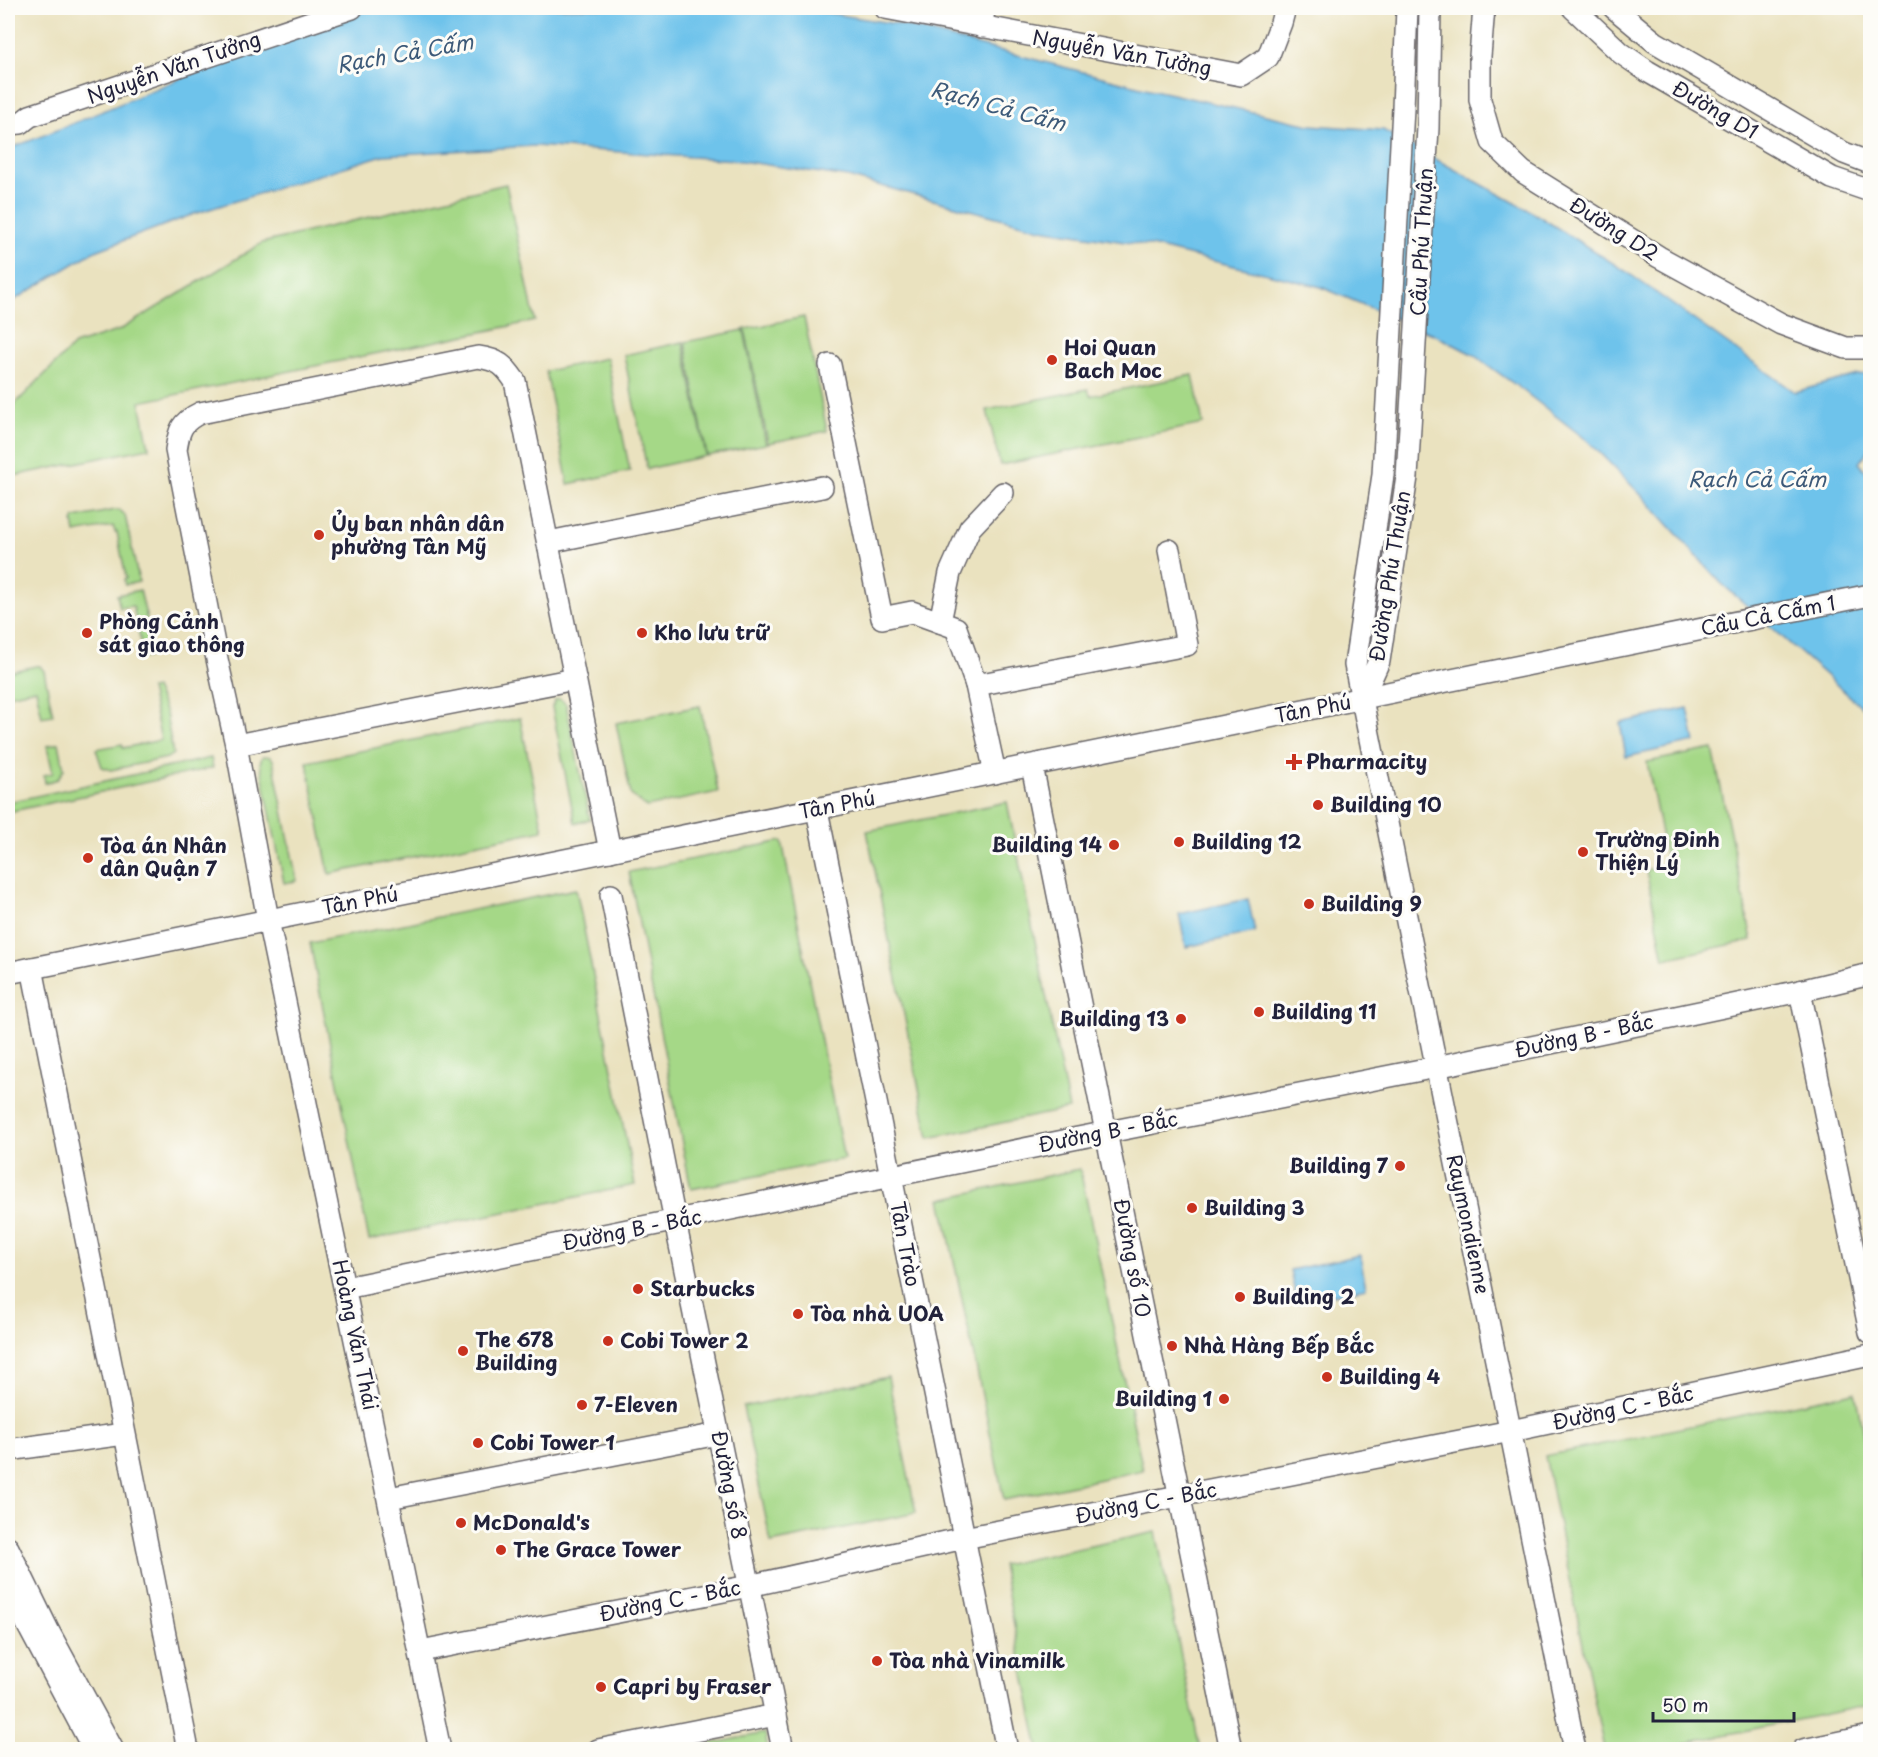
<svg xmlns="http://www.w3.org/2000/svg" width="1878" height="1757" viewBox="0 0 1878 1757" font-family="'Playpen Sans',sans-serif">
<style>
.green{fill:#a5d887;stroke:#647d61;stroke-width:1.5}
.water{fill:#6ec3eb;stroke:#487293;stroke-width:1.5}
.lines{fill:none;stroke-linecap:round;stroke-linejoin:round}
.minor-casing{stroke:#686569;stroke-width:24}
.minor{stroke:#fff;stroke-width:21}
.poi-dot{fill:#c8321e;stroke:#fdfcf7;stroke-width:2}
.labels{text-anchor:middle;stroke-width:6;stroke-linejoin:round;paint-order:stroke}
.street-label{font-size:20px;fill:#22223b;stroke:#fdfcf7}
.poi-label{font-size:20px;font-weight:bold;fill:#22223b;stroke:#fdfcf7;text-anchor:start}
.water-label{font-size:21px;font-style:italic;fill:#3d5a79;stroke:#fdfcf7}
</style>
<rect width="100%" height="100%" fill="#fdfcf7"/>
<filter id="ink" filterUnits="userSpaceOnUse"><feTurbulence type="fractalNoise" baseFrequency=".0167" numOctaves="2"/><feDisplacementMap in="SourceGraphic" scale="12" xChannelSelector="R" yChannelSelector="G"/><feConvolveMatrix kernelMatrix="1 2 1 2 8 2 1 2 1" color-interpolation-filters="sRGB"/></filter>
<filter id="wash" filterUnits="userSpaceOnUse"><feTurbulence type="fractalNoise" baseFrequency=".008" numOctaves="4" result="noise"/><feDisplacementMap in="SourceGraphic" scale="24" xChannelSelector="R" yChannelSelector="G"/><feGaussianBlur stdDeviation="1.35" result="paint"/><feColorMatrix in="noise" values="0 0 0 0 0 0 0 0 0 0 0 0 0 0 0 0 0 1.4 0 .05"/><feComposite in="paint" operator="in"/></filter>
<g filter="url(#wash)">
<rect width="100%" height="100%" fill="#eae2bf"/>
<!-- green -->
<g class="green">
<path d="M 506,184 L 535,321 L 140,402 L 149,448 L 8,477 L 8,411 L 74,345 L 120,330 L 262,243 Z"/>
<path d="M 804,317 L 827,431 L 768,443 L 745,329 Z"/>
<path d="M 744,330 L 766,444 L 707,456 L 685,342 Z"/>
<path d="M 683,342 L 706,456 L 647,469 L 624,355 Z"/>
<path d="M 607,358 L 630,471 L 568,484 L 546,371 Z"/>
<path d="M 1193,375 L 1203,424 L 1000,465 L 987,410 L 1088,389 L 1090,396 Z"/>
<path d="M 115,510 L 119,510 L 125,515 L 139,582 L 125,585 L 124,579 L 126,578 L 117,532 L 115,532 L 113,526 L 75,533 L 73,522 L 75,518 Z"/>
<path d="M 140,590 L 148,624 L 149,657 L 144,658 L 133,606 L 120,608 L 117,595 Z"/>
<path d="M 36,666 L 40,666 L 44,671 L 53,715 L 42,717 L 36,689 L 8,695 L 8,672 Z"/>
<path d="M 155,688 L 166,713 L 173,754 L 167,758 L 111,770 L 102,767 L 96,749 L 122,744 L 123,748 L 161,740 L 150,689 Z"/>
<path d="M 560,699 L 566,704 L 590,820 L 575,823 L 552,707 L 555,700 Z"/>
<path d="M 700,706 L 718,792 L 647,807 L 631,795 L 616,723 Z"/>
<path d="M 520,718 L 543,830 L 329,874 L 307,762 Z"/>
<path d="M 59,743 L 64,769 L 58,779 L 45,783 L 44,775 L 53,773 L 47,746 Z"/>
<path d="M 1713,749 L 1752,940 L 1664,959 L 1646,870 L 1675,863 L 1667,864 L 1647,762 Z"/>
<path d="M 265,756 L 271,757 L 273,760 L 297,881 L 284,883 L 260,763 L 262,757 Z"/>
<path d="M 211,758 L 213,768 L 8,812 L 8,802 Z"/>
<path d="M 1007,802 L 1069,1109 L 929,1138 L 867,831 Z"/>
<path d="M 782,841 L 844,1159 L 691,1189 L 629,872 Z"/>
<path d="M 576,889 L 635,1185 L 369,1240 L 310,943 Z"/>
<path d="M 1080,1169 L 1143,1470 L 1004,1500 L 941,1199 Z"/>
<path d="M 888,1377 L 916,1513 L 771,1543 L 743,1407 Z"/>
<path d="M 1855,1392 L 1870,1470 L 1870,1705 L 1656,1749 L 1604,1749 L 1545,1456 Z"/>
<path d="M 1156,1532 L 1200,1749 L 1039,1749 L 1002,1565 Z"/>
<path d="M 765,1733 L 768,1749 L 685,1749 Z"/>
</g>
<!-- water -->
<g class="water">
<path d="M 371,8 L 797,8 L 897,24 L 1145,88 L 1310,125 L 1383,130 L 1537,215 L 1627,272 L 1795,392 L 1857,375 L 1870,374 L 1870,448 L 1859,463 L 1870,476 L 1870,714 L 1721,583 L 1647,501 L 1588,441 L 1521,389 L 1472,354 L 1433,334 L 1321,287 L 1151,246 L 1041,229 L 848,177 L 735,160 L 535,146 L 383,155 L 194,214 L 93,252 L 8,304 L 8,149 C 76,124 143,93 211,66 C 264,46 318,28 371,8 Z"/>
<path d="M 1688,708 L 1695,742 L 1626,757 L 1620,723 Z"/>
<path d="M 1248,899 L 1255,932 L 1186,947 L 1179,914 Z"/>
<path d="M 1360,1255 L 1366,1288 L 1297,1303 L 1290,1270 Z"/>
</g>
</g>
<g filter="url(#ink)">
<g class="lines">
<!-- minor casing -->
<g class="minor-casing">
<g id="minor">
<path d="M 885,8 L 1241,75 L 1268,57 L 1281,23 L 1285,8"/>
<path d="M 1407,8 L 1403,108 L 1383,475 L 1355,665 L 1575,1750"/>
<path d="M 1484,8 L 1480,56 L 1480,100 L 1492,142 L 1523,172 L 1659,257 L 1781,324 L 1846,348 L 1870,348"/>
<path d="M 1573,8 L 1621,53 L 1647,71 L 1832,178 L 1870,191"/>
<path d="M 1614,8 L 1655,42 L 1844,153 L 1870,163"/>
<path d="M 982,27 L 984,8"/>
<path d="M 8,124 L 21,123 L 30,116 L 352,8"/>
<path d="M 830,365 L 882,618 L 912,612 L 956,628 L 976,685 L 995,773"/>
<path d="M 549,542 L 822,487"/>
<path d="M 940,622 L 950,573 L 970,528 L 1003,493"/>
<path d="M 976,685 L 1187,645 L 1169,550"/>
<path d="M 1362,699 L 1379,661 L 1407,477 L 1428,128 L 1430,8"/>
<path d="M 236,745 L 575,679"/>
<path d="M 1032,766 L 1231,1750"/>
<path d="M 817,810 L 1007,1750"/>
<path d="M 611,895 L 675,1221 L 783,1750"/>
<path d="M 32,968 L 188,1750"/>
<path d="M 8,973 L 1870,595"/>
<path d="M 1800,991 L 1870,1332"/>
<path d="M 345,1288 L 1078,1138 L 1436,1067 L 1800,991 L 1870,974"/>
<path d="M 8,1450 L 124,1434"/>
<path d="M 389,1498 L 718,1434"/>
<path d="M 8,1548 L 49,1632 L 113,1750"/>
<path d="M 8,1588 L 94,1750"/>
<path d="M 421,1651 L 749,1586 L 964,1538 L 1511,1431 L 1870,1355"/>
<path d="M 440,1750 L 268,920 L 236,745 L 217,659 L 176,450 C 179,430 181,422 200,413 L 478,357 C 499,360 504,365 515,381 L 610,851"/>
<path d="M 598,1750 L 776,1715"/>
<path d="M 1803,1750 L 1870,1736"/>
</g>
</g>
<!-- minor -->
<use href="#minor" class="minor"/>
</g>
</g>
<!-- markers -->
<g class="poi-dot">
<circle cx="1052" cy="360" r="6"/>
<circle cx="319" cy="535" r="6"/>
<circle cx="87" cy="633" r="6"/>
<circle cx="642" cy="633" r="6"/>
<path d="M1291 753h6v6h6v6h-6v6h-6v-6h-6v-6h6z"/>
<circle cx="1318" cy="805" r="6"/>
<circle cx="1179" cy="842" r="6"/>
<circle cx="1114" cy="845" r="6"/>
<circle cx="1583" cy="852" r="6"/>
<circle cx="88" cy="858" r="6"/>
<circle cx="1309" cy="904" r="6"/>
<circle cx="1259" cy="1012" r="6"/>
<circle cx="1181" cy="1019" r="6"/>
<circle cx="1400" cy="1166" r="6"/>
<circle cx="1192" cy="1208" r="6"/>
<circle cx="638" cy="1289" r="6"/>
<circle cx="1240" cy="1297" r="6"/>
<circle cx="798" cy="1314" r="6"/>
<circle cx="608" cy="1341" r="6"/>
<circle cx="1172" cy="1346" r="6"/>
<circle cx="463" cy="1351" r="6"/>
<circle cx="1327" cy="1377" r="6"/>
<circle cx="1224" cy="1399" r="6"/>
<circle cx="582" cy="1405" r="6"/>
<circle cx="478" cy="1443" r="6"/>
<circle cx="461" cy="1523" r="6"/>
<circle cx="501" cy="1550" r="6"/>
<circle cx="877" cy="1661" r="6"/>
<circle cx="601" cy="1687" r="6"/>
</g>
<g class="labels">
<!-- street labels -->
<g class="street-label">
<text transform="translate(1122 53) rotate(10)" y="7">Nguyễn Văn Tưởng</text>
<text transform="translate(174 68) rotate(-19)" y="7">Nguyễn Văn Tưởng</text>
<text transform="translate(1715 110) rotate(30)" y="7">Đường D1</text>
<text transform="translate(1614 229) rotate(32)" y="7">Đường D2</text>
<text transform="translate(1422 242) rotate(-87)" y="7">Cầu Phú Thuận</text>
<text transform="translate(1390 576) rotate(-81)" y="7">Đường Phú Thuận</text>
<text transform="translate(1768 616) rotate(-11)" y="7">Cầu Cả Cấm 1</text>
<text transform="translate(1313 709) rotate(-11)" y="7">Tân Phú</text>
<text transform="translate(837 805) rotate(-11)" y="7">Tân Phú</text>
<text transform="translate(360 901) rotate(-11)" y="7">Tân Phú</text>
<text transform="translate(1584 1036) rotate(-12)" y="7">Đường B - Bắc</text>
<text transform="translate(1108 1132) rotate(-11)" y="7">Đường B - Bắc</text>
<text transform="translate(1468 1224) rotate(78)" y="7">Raymondienne</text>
<text transform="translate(632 1230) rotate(-11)" y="7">Đường B - Bắc</text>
<text transform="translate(905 1244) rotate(79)" y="7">Tân Trào</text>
<text transform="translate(1132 1258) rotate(79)" y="7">Đường số 10</text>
<text transform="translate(355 1335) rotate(78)" y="7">Hoàng Văn Thái</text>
<text transform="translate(1623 1408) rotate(-12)" y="7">Đường C - Bắc</text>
<text transform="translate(729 1485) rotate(79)" y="7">Đường số 8</text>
<text transform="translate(1146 1503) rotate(-11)" y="7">Đường C - Bắc</text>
<text transform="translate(670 1601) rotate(-11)" y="7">Đường C - Bắc</text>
</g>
<!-- poi labels -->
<g class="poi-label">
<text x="1064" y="355">Hoi Quan<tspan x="1064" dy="23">Bach Moc</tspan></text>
<text x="331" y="531">Ủy ban nhân dân<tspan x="331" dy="23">phường Tân Mỹ</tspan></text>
<text x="99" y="629">Phòng Cảnh<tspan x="99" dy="23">sát giao thông</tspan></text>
<text x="654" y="640">Kho lưu trữ</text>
<text x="1306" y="769">Pharmacity</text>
<text x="1330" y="812">Building 10</text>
<text x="1595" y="847">Trường Đinh<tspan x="1595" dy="23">Thiện Lý</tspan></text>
<text x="1191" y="849">Building 12</text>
<text x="1102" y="852" text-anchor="end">Building 14</text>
<text x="100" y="853">Tòa án Nhân<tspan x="100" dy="23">dân Quận 7</tspan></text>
<text x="1321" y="911">Building 9</text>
<text x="1271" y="1019">Building 11</text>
<text x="1169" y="1026" text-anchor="end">Building 13</text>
<text x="1388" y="1173" text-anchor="end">Building 7</text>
<text x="1204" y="1215">Building 3</text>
<text x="650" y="1296">Starbucks</text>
<text x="1252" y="1304">Building 2</text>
<text x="810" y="1321">Tòa nhà UOA</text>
<text x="475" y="1347">The 678<tspan x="475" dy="23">Building</tspan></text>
<text x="620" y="1348">Cobi Tower 2</text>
<text x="1184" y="1353">Nhà Hàng Bếp Bắc</text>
<text x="1339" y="1384">Building 4</text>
<text x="1212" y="1406" text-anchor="end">Building 1</text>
<text x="594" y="1412">7-Eleven</text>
<text x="490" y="1450">Cobi Tower 1</text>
<text x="473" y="1530">McDonald's</text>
<text x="513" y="1557">The Grace Tower</text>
<text x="889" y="1668">Tòa nhà Vinamilk</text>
<text x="613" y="1694">Capri by Fraser</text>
</g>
<!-- water labels -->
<g class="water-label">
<text transform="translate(405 54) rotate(-10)" y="7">Rạch Cả Cấm</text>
<text transform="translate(998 107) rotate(15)" y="7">Rạch Cả Cấm</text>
<text x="1757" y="487">Rạch Cả Cấm</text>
</g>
</g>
<!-- margin -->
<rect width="1878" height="1757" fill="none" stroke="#fdfcf7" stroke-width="30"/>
<!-- scale -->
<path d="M1653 1712v9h141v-9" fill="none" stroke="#22223b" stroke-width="3"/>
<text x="1662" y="1712" font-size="18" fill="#22223b" stroke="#fdfcf7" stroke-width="4.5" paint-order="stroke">50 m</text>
</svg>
